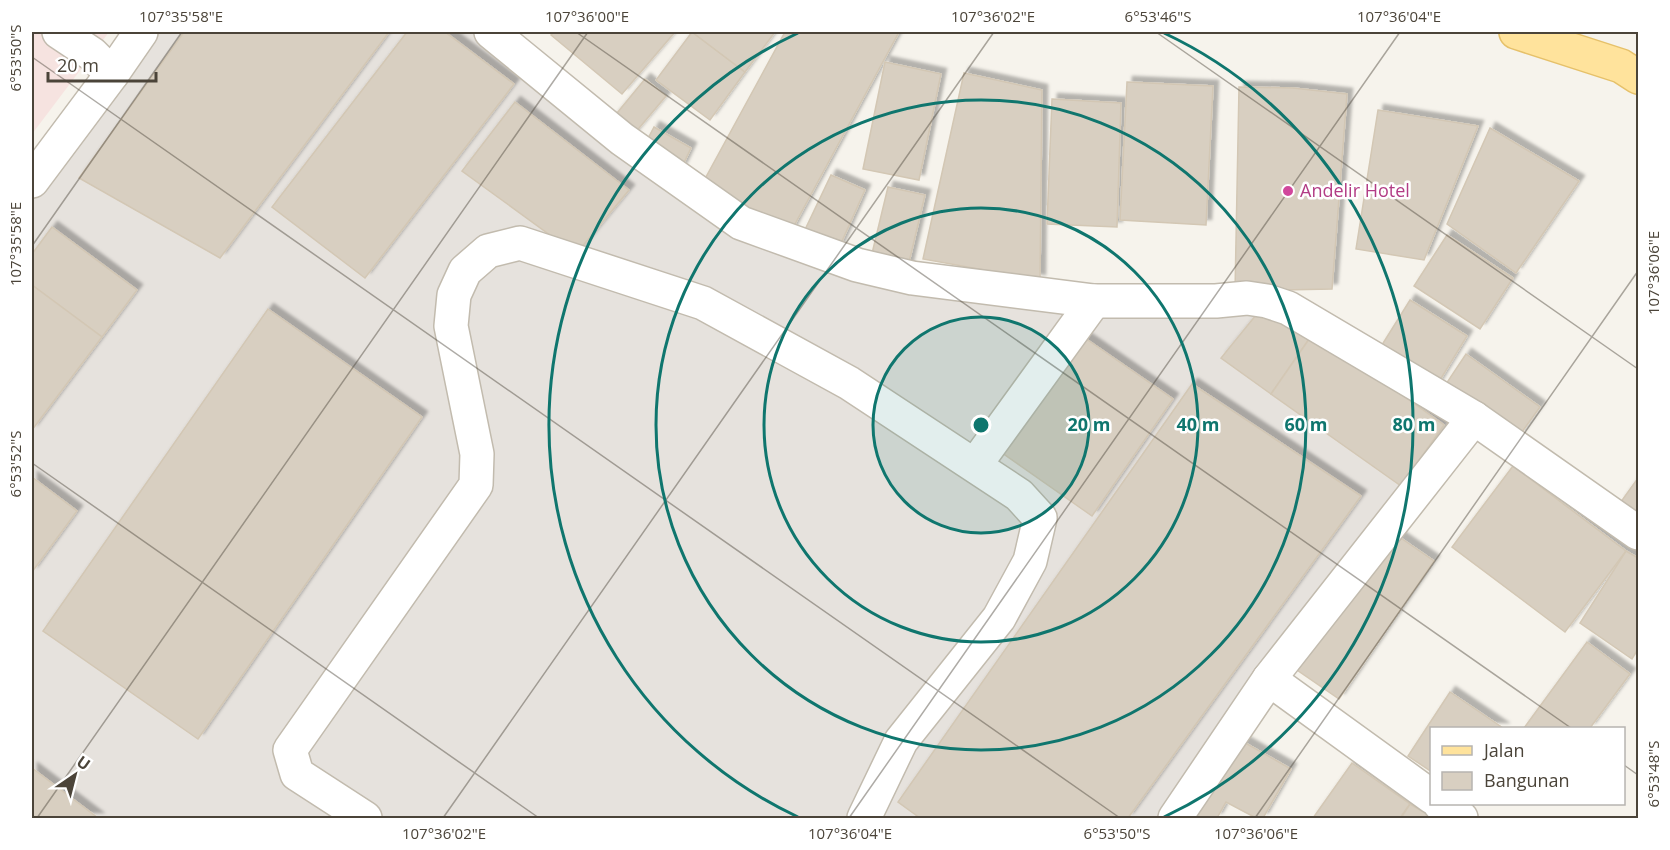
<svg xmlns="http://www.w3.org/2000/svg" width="1670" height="850" viewBox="0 0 1670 850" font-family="'Open Sans',sans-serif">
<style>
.industrial{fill:#e6e2dd}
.medical{fill:#f6e3e0}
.building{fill:#d8cfc1;stroke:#d3c7b4;stroke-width:1.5;filter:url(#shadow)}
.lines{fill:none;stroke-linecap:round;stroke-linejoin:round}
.minor-casing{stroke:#c2bbae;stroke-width:36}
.major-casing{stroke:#e6c16a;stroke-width:36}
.minor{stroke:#fff;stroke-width:33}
.major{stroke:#ffe39c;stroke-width:33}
.ticks{fill:none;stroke:#4b4439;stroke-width:1.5;stroke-opacity:0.45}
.ring{fill:none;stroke:#0f766e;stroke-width:3}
.hotel-dot{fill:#d1479c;stroke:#fff;stroke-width:2}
.labels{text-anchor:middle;stroke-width:5;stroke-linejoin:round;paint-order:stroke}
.hotel-label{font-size:18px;fill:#b23c85;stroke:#fff;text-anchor:start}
.centre{fill:#0f766e;stroke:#fff;stroke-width:3}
.ring-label{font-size:18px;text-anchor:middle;font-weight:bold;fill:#0f766e;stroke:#fff;stroke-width:5;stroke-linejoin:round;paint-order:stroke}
.neatline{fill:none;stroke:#4b4439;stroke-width:2}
.ticks-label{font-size:15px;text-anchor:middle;fill:#4b4439}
</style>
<defs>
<filter id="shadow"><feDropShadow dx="5.5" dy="-5.5" stdDeviation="1.5" flood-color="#0004"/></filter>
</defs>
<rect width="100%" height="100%" fill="#f6f3ec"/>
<!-- industrial -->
<path class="industrial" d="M 129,32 L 489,32 L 714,207 L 834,246 L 1054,291 L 1246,291 L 1470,413 L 1177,818 L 32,818 L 32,166 Z"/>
<!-- medical -->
<path class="medical" d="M 32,32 L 109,32 L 32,134 Z"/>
<!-- building -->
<g class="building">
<path d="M 184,32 L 389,32 L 220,258 L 79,178 Z"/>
<path d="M 407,32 L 445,32 L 514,84 L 365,278 L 272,207 Z"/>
<path d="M 554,32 L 675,32 L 622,94 L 551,35 Z"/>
<path d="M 692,32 L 745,72 L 710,120 L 656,80 Z"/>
<path d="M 692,32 L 775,32 L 745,72 Z"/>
<path d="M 785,32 L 899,32 L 789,235 L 700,188 Z"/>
<path d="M 885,62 L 941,74 L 919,180 L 863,169 Z"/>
<path d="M 964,73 L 1042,90 L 1040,280 L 923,259 Z"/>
<path d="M 645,79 L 666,96 L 629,140 L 608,124 Z"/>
<path d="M 1127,82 L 1213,86 L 1206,225 L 1120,220 Z"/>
<path d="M 1239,87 L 1293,88 L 1347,94 L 1332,289 L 1235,291 Z"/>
<path d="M 1052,99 L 1121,103 L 1117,227 L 1047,224 Z"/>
<path d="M 515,102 L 629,190 L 576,254 L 462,171 Z"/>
<path d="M 1378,110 L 1478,126 L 1424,260 L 1356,249 Z"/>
<path d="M 654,127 L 691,148 L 681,169 L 643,148 Z"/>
<path d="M 1490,128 L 1579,181 L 1516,273 L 1447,224 Z"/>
<path d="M 831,175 L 865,190 L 838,250 L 803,234 Z"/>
<path d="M 888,187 L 925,195 L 906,275 L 869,266 Z"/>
<path d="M 52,227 L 137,290 L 102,337 L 32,285 L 32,254 Z"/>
<path d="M 1447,235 L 1513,278 L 1480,329 L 1414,286 Z"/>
<path d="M 32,285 L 102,337 L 32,430 Z"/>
<path d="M 1410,300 L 1467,336 L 1437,385 L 1380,348 Z"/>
<path d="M 1265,304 L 1314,332 L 1271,394 L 1221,358 Z"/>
<path d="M 268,309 L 422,417 L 198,739 L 43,631 Z"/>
<path d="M 1314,332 L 1444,425 L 1401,486 L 1271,394 Z"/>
<path d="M 1079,334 L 1173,399 L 1092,516 L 998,450 Z"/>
<path d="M 1466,354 L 1540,407 L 1519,436 L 1446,384 Z"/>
<path d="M 1192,384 L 1361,496 L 1128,818 L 920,818 L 898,802 Z"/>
<path d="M 1513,466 L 1626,551 L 1565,632 L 1452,547 Z"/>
<path d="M 32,477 L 77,511 L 32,572 Z"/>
<path d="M 1638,478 L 1638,517 L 1620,503 Z"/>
<path d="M 1392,532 L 1434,561 L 1339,699 L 1297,670 Z"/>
<path d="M 1626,551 L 1638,558 L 1638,649 L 1632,659 L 1580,623 Z"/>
<path d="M 1587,642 L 1630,674 L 1590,728 L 1524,728 Z"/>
<path d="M 1450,692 L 1503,728 L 1432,728 L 1432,772 L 1408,756 Z"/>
<path d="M 1233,736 L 1291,769 L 1263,818 L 1256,818 L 1226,802 L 1217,818 L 1185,818 Z"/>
<path d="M 1352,763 L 1410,804 L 1400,818 L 1313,818 Z"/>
<path d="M 32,768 L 98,818 L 32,818 Z"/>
<path d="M 1410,804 L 1434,818 L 1401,818 Z"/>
</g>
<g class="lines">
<!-- minor casing -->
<g class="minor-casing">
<g id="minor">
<path d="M 59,32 L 92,54 L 112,74"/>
<path d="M 491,32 L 622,139 L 741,223 L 857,265 L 912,278 L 1094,301 L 1216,301 L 1247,298 L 1267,301 L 1288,308 L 1474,418 L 1638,533"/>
<path d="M 32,181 L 112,74 L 141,32"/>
<path d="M 975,465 L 1094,301"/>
<path d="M 1269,679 L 1432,797"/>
<path d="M 1440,804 L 1461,818"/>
<path d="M 365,818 L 297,774 L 290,750 L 476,485 L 477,454 L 451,326 L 454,295 L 465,271 L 488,251 L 520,243 L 703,303 L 849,383 L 1019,495 L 1040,518 L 1030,561 L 999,618 L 901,741 L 864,818"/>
<path d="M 1175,818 L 1269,679 L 1474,418"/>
</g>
</g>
<!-- major casing -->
<g class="major-casing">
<path id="major" d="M 1516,32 L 1621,66 L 1638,77"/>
</g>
<!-- minor -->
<use href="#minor" class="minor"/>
<!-- major -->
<use href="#major" class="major"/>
</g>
<!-- ticks -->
<path class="ticks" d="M 576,32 L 1571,728M 1156,32 L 1638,369M 32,57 L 1120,818M 32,246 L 182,32M 32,463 L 539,818M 1624,765 L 1638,775M 37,818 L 588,32M 443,818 L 994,32M 849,818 L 1400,32M 1255,818 L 1638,271"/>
<!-- distance rings -->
<circle cx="981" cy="425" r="108" fill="#0f766e" fill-opacity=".12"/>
<g class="ring">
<circle cx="981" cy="425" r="108"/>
<circle cx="981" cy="425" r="217"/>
<circle cx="981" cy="425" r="325"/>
<path d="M798 817A433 433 0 0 1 798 33M1164 33A433 433 0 0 1 1164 817"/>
</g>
<!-- markers -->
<circle class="hotel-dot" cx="1288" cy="191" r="6"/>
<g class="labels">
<!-- hotel labels -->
<g class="hotel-label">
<text x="1300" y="197">Andelir Hotel</text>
</g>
</g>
<circle cx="981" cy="425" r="9" class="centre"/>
<g class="ring-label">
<text x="1089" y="431">20 m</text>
<text x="1198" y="431">40 m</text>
<text x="1306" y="431">60 m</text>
<text x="1414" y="431">80 m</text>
</g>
<!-- border -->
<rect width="1670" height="850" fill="none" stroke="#ffffff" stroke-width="66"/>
<!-- legend -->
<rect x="1430" y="727" width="195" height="78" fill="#ffffff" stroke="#b7b4b0" stroke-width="1.5"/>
<rect x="1442" y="746" width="30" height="9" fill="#ffe39c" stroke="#b7b4b0" stroke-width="1.5"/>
<text x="1484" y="757" font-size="18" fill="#4b4439">Jalan</text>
<rect x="1442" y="772" width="30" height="18" fill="#d8cfc1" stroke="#b7b4b0" stroke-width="1.5"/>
<text x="1484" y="787" font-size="18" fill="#4b4439">Bangunan</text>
<!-- north arrow -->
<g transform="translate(75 775) rotate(35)" stroke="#ffffff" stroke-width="4.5" paint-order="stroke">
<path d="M0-4.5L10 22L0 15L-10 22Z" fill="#4b4439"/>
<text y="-9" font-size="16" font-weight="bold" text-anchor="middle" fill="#4b4439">U</text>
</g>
<!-- scale -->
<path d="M48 72v9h108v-9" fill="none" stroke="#4b4439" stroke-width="3"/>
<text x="57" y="72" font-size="18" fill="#4b4439" stroke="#ffffff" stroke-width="4.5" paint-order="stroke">20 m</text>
<rect x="33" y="33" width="1604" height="784" class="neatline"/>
<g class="ticks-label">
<text x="181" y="22">107°35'58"E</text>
<text x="587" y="22">107°36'00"E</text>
<text x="993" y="22">107°36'02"E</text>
<text x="1158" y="22">6°53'46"S</text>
<text x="1399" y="22">107°36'04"E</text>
<text transform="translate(16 58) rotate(-90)" y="5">6°53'50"S</text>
<text transform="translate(16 244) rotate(-90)" y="5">107°35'58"E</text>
<text transform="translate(1654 273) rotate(-90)" y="5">107°36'06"E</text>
<text transform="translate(16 464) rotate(-90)" y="5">6°53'52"S</text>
<text transform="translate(1654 774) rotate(-90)" y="5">6°53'48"S</text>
<text x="444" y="839">107°36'02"E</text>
<text x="850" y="839">107°36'04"E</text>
<text x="1117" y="839">6°53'50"S</text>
<text x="1256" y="839">107°36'06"E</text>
</g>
</svg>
